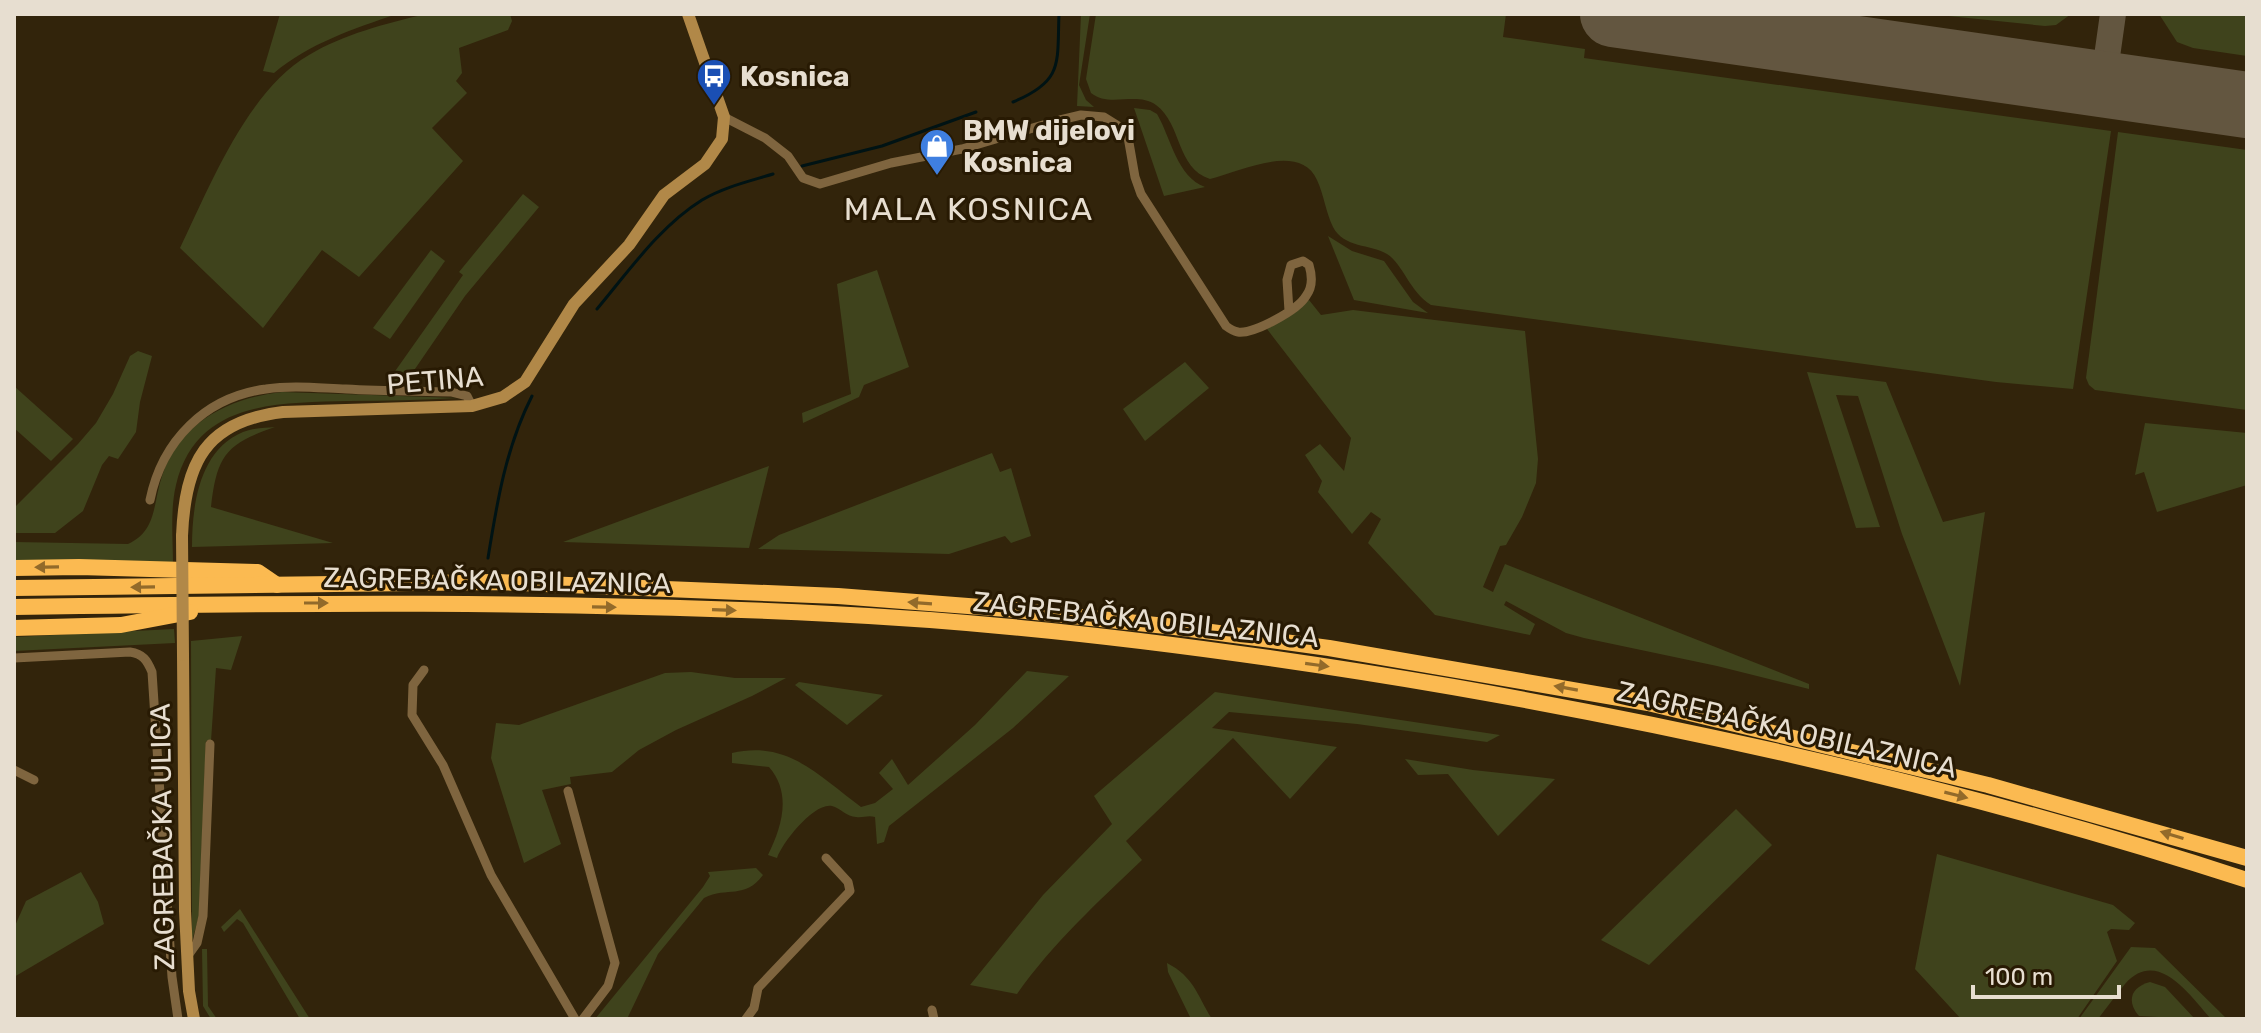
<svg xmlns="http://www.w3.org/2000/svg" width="2261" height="1033" viewBox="0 0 2261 1033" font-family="Rubik,sans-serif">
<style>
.green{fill:#3f431c}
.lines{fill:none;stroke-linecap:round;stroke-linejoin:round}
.stream{stroke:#001314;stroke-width:3}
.taxiway{stroke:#635640;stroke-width:26}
.runway{stroke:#635640;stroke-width:66}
.street{stroke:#7f653f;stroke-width:9}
.secondary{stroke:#b18848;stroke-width:12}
.highway{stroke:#fbba51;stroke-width:16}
.secondary-bridge{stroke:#b18848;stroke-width:12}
.oneway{fill:#926a2a}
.labels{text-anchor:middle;stroke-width:6;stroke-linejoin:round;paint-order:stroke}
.poi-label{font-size:28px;font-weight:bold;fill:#e7ded0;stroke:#281a03;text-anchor:start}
.street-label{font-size:28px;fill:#e7ded0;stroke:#281a03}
.quarter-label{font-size:32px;letter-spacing:2px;fill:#e7ded0;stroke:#281a03}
</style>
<rect width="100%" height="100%" fill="#32240b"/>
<!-- green -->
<g class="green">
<path d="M 280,14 L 397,14 C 353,29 310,43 274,73 L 263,71 Z"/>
<path d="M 425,14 L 510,14 L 512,21 L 508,30 L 459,48 L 462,73 L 456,81 L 467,93 L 432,128 L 463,161 L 359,277 L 322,250 L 263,328 L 180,248 C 210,186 247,91 309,55 C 344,34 385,24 425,14 Z"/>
<path d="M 1081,14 L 1090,14 L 1079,85 L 1086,100 L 1094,107 L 1077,106 Z"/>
<path d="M 1096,14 L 1506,14 L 1503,37 L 1585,49 L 1584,58 L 2111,131 L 2073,389 L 1996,382 L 1431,305 C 1409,291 1403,264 1387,254 C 1370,244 1344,248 1333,227 C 1326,213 1324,195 1317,180 C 1300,142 1241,171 1210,179 C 1176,168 1182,124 1156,105 C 1137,91 1109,108 1091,93 L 1086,79 Z"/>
<path d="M 1929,14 L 2071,14 L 2056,25 L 2045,26 Z"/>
<path d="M 2159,14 L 2247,14 L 2247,56 L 2193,48 L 2177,42 Z"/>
<path d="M 1134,108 L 1150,110 L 1157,114 C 1171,138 1177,177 1205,187 L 1164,196 Z"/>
<path d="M 2118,132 L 2247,150 L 2247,410 L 2095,390 L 2089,385 L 2086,378 Z"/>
<path d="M 523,194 L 539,207 L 465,296 L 404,385 L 386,384 L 463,275 L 459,272 Z"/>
<path d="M 1328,236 L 1352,251 L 1384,261 L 1413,302 L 1428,313 L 1354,300 Z"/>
<path d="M 431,250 L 445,261 L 390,339 L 373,328 Z"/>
<path d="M 877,270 L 909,367 L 864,385 L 859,397 L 803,423 L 802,413 L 851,394 L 837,284 Z"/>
<path d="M 1309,300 L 1321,315 L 1353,310 L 1525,331 L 1538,459 L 1536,483 L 1522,517 L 1506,545 L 1500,546 L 1483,587 L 1493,592 L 1505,564 L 1809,684 L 1809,689 L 1717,666 L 1584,638 L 1566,633 L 1506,601 L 1504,605 L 1535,624 L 1530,635 L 1435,615 L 1368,543 L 1381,519 L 1371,512 L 1352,534 L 1318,492 L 1322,481 L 1305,455 L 1320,444 L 1344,471 L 1351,438 L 1267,329 L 1295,312 Z"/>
<path d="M 138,351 L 152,356 L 140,402 L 136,432 L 118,459 L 109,456 L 102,465 L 83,511 L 55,533 L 14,533 L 14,508 L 78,444 L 96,423 L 113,394 L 130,356 Z"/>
<path d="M 1185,362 L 1209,388 L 1145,441 L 1123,409 Z"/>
<path d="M 1807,372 L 1886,382 L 1943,522 L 1985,512 L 1960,686 L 1902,534 L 1858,396 L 1836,395 L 1880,527 L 1856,528 Z"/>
<path d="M 14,386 L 73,439 L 51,461 L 14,428 Z"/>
<path d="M 282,392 L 459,398 C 422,400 385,401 348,401 C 279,403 196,400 176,485 C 170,510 173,539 173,565 L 14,562 L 14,542 L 128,544 C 157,531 153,503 162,476 C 180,422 229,398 282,392 Z"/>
<path d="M 2145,423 L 2247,433 L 2247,485 L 2157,512 L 2144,472 L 2135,475 Z"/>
<path d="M 275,427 C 226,444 217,455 211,507 L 333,543 L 192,547 C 192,506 199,450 243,432 C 253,428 265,428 275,427 Z"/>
<path d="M 992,453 L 1000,472 L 1011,468 L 1031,536 L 1011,543 L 1005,536 L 949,554 L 758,549 L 779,535 Z"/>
<path d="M 769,466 L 749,548 L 563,542 Z"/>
<path d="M 174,629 L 175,643 L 14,651 L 14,637 Z"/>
<path d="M 242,636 L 231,670 L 216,668 L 211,741 L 206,741 L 199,916 L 192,941 L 191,641 Z"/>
<path d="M 1027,671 L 1069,676 L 1013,728 L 889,826 L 884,842 L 877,844 L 875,817 C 867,815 864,818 856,817 C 847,817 840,808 832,806 C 814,802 782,843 777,858 L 768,855 C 782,827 792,793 769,767 L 732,763 L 732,753 C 788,740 819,776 861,807 L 875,803 L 893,789 L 879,773 L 892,759 L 908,785 L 975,725 Z"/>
<path d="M 691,672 L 735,678 L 786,678 L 752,696 L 676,730 L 639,750 L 612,772 L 570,777 L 571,784 L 542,790 L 561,844 L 524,863 L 491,758 L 496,723 L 519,725 L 665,673 Z"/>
<path d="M 799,682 L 883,695 L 847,725 L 795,685 Z"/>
<path d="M 1215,692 L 1500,735 L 1487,742 L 1357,724 L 1229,712 L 1212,728 L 1337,747 L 1290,799 L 1233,738 L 1126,841 L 1142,860 C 1097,903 1053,943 1017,994 L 970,985 L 1043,895 L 1112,824 L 1094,796 Z"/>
<path d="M 1405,759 L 1473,770 L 1555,779 L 1498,836 L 1448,774 L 1418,775 Z"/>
<path d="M 1736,809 L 1772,845 L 1649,965 L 1601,940 Z"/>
<path d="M 1937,854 L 2113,905 L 2135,923 L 2129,930 L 2111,929 L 2107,932 L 2117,961 L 2077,1019 L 1961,1019 L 1915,969 Z"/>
<path d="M 756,868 L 763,875 C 744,900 728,886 704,898 L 658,954 L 627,1019 L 595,1019 L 703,887 L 710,876 L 708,872 Z"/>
<path d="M 81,872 L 98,902 L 104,924 L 14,977 L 14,928 L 26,901 Z"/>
<path d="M 240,909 L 310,1019 L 300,1019 L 243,923 L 237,919 L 224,932 L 221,927 Z"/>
<path d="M 2131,947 L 2155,948 L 2227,1019 L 2211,1019 C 2190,996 2158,947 2125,984 C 2116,995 2107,1007 2098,1019 L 2079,1019 Z"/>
<path d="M 202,949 L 207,949 L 208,1006 L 217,1019 L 211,1019 L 203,1006 Z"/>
<path d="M 1167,963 C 1194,977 1197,995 1212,1019 L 1191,1019 L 1168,972 Z"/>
<path d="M 2150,982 L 2165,987 L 2195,1019 L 2139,1016 C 2126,1001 2131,987 2150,982 Z"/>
</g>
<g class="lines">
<!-- stream -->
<g class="stream">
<path d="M 1013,102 C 1064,81 1057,63 1059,14"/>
<path d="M 802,166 L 882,146 L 976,112"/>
<path d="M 597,309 C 628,272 660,226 702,200 C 724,187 750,181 773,174"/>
<path d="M 488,558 C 497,502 506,447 532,396"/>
</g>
<!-- taxiway -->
<path class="taxiway" d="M 2103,85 L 2113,14"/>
<!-- runway -->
<path class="runway" d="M 1613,14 L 2247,105"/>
<!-- street -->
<g class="street">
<path d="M 724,117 L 765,138 L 788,156 L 803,178 L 820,184 L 891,163 L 962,149 L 1060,120 L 1081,115 L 1104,117 L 1120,127 L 1128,137 L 1135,177 L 1141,194 L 1226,326 C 1230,329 1233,331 1238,332 C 1254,334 1298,310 1306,296 C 1313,287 1312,275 1309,265 L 1303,261 L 1291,265 L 1287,280 L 1289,311"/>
<path d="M 150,500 C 162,441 205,397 266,389 C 292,385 319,388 346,389 C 381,391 416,391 451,392 L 467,396 L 472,406"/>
<path d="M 14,658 L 130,652 C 143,654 147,660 152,672 L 172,977 L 178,1019"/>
<path d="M 424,670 L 413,685 L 412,715 L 443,765 L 491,875 L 575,1019"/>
<path d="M 14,770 L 34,780"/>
<path d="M 568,791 L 615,963 L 608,986 L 583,1019"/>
<path d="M 187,957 L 197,943 L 203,916 L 210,744"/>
<path d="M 932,1010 L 934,1019"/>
<path d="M 746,1019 L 754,1008 L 758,988 L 850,891 L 848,882 L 826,858"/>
</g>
<!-- secondary -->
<g class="secondary">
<path d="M 182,536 C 185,463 205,421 283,412 L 472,406 L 503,397 L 525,382 L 574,304 L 629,245 L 664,195 L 705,164 L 722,139 L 724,117 L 688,14"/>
<path d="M 183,655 L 185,911 L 189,991 L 194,1019"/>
</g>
<!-- highway -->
<g class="highway">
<path d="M 14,568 L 79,567 L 258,572 L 277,585"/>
<path d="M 14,588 L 497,582 L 838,596 L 1007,609 L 1175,627 L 1329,648 L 1648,703 L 1988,785 L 2247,858"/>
<path d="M 14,607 C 287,603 560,600 832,614 C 1040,624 1248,652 1453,687 C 1722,734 1987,795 2247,880"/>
<path d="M 14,628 L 121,625 L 190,612"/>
</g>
<!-- secondary-bridge -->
<path class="secondary-bridge" d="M 182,536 L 183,655"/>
</g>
<!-- one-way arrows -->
<defs><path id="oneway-solid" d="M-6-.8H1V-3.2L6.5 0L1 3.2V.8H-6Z" transform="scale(2)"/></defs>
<g class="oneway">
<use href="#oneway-solid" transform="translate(47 567) rotate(179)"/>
<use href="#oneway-solid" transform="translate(143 587) rotate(179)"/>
<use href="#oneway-solid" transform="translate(316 603)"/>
<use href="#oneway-solid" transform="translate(920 603) rotate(-176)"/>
<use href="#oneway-solid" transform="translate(604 607) rotate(1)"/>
<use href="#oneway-solid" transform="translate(724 610) rotate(2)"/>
<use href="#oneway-solid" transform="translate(1317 665) rotate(8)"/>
<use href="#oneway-solid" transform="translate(1566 688) rotate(-170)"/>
<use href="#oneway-solid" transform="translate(1956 795) rotate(14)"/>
<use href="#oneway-solid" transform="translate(2172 835) rotate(-163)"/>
</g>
<!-- icons -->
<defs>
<g id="bus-pin" transform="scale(1.8)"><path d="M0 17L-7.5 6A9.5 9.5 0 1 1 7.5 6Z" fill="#1a4fb4" stroke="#281a03"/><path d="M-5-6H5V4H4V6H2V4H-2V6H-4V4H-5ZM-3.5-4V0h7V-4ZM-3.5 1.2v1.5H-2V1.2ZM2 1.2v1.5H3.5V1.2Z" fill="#fff"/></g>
<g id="shop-pin" transform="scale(1.8)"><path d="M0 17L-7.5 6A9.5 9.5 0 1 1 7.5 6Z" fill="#3f7fe0" stroke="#281a03"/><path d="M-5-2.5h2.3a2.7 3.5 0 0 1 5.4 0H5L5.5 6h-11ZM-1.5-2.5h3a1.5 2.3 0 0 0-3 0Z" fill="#fff"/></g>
</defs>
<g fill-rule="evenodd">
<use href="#bus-pin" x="714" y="76"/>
<use href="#shop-pin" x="937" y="146"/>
</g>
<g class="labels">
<!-- poi labels -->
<g class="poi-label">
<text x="740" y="86">Kosnica</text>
<text x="963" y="140">BMW dijelovi<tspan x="963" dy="32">Kosnica</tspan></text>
</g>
<!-- street labels -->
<g class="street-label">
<text transform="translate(435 380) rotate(-5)" y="10">PETINA</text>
<text transform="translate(497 580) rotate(1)" y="10">ZAGREBAČKA OBILAZNICA</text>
<text transform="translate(1146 619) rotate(6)" y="10">ZAGREBAČKA OBILAZNICA</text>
<text transform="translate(1787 729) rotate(13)" y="10">ZAGREBAČKA OBILAZNICA</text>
<text transform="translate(162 837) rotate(-91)" y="10">ZAGREBAČKA ULICA</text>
</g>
<!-- quarter labels -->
<g class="quarter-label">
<text x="969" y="220">MALA KOSNICA</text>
</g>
</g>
<!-- border -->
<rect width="2261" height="1033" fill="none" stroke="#e7ded0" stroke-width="32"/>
<!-- scale -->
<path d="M1973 985v12h146v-12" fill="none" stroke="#e7ded0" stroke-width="4"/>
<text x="1985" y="985" font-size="24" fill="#e7ded0" stroke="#281a03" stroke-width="6" paint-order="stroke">100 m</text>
</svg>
